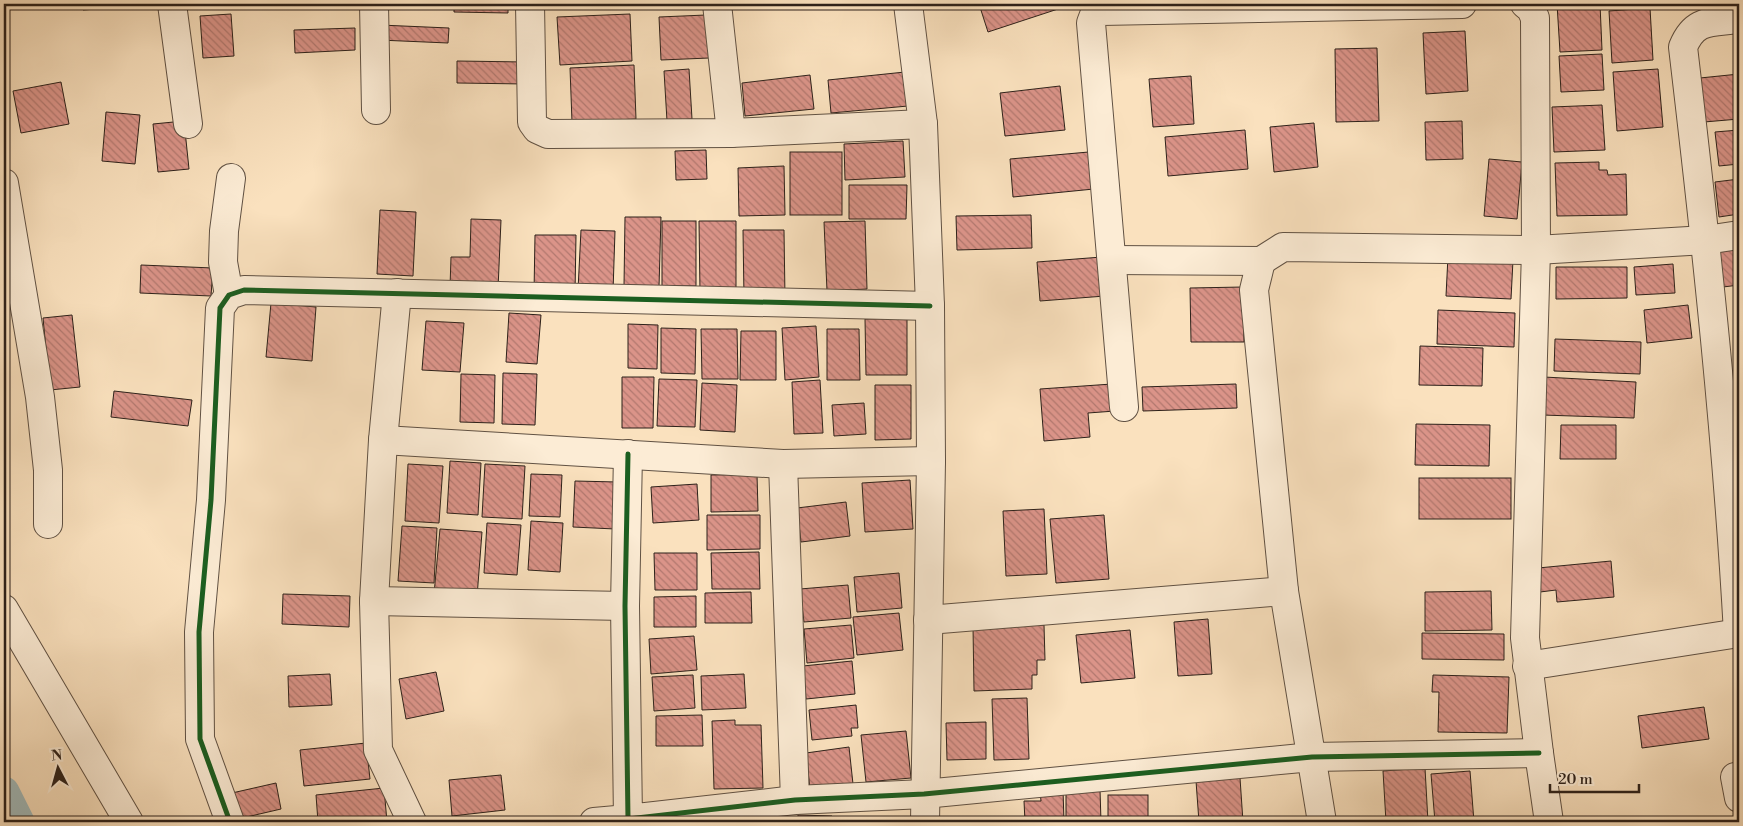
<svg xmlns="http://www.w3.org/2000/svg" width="1743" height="826" viewBox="0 0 1743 826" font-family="'Libre Bodoni',serif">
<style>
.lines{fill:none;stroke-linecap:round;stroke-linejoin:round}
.canal{stroke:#a2bbbc;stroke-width:31}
.building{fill:url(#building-back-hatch);stroke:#2d211a}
.minor-casing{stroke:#605143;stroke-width:30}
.minor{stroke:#fcecd5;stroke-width:28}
.cycleway-casing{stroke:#fcecd5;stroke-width:8}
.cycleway{stroke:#1b5e20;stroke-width:5}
</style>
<defs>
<pattern id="building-back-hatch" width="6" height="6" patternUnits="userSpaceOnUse" patternTransform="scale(1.25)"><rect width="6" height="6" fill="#db9489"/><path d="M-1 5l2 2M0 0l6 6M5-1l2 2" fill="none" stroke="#b2786f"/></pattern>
</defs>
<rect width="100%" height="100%" fill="#fae1be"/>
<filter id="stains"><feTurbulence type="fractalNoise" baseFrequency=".004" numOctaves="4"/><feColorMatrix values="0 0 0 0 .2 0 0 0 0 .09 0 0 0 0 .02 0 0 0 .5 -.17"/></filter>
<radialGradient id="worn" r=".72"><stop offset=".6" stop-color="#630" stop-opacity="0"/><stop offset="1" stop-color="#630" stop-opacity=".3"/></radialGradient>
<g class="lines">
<!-- canal -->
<path class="canal" d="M 4,792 L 19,822"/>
</g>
<!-- building -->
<g class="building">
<path d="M 82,4 L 152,4 L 152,5 L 83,10 Z"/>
<path d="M 191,4 L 234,4 L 192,8 Z"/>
<path d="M 454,4 L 508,4 L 508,13 L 454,12 Z"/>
<path d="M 979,4 L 1060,4 L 1061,8 L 988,32 Z"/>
<path d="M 1557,4 L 1600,4 L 1602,50 L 1560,52 Z"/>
<path d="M 1650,8 L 1653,60 L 1612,63 L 1609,11 Z"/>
<path d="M 231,14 L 234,56 L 203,58 L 200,16 Z"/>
<path d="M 630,14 L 632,61 L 560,65 L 557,17 Z"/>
<path d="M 706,15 L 709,58 L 661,60 L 659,17 Z"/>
<path d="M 380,25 L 449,28 L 448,43 L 379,40 Z"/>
<path d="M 355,28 L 355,50 L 295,53 L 294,30 Z"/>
<path d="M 1465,31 L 1468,91 L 1426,94 L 1423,33 Z"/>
<path d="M 1377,48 L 1379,121 L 1336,122 L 1335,49 Z"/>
<path d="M 1602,54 L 1604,90 L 1561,92 L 1559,56 Z"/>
<path d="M 457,61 L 525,62 L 525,84 L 457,83 Z"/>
<path d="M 634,65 L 636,119 L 572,122 L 570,68 Z"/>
<path d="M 689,69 L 692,119 L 667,121 L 664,71 Z"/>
<path d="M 1658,69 L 1663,127 L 1617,131 L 1613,72 Z"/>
<path d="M 905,72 L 908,106 L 831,113 L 828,80 Z"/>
<path d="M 1739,74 L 1739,119 L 1704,122 L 1700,78 Z"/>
<path d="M 810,75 L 814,109 L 745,116 L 742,83 Z"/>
<path d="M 1191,76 L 1194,124 L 1153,127 L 1149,79 Z"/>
<path d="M 61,82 L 69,124 L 21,133 L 13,91 Z"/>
<path d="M 1060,86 L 1065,130 L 1005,136 L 1000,93 Z"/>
<path d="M 1602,105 L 1605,150 L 1554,152 L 1552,107 Z"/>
<path d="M 106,112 L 140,115 L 135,164 L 102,161 Z"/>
<path d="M 184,121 L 189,169 L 158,172 L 153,124 Z"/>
<path d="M 1462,121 L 1463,159 L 1426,160 L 1425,122 Z"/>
<path d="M 1314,123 L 1318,167 L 1274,172 L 1270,127 Z"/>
<path d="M 1245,130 L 1248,169 L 1168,176 L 1165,137 Z"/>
<path d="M 1739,130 L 1739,164 L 1719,166 L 1715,132 Z"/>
<path d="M 903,141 L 905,177 L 845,180 L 844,144 Z"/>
<path d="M 706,150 L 707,179 L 676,180 L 675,151 Z"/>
<path d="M 1100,151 L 1104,188 L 1013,197 L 1010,159 Z"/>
<rect x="790" y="152" width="52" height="63"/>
<path d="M 1489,159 L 1522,162 L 1517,219 L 1484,216 Z"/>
<path d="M 1599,162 L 1599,170 L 1607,170 L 1608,175 L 1626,174 L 1627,215 L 1557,216 L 1555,163 Z"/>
<path d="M 784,166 L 785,215 L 739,216 L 738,168 Z"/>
<path d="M 1739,179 L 1739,214 L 1719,217 L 1715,182 Z"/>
<path d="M 849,185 L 907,185 L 906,219 L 849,219 Z"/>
<path d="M 380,210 L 416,212 L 413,276 L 377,274 Z"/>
<path d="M 1031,215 L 1032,248 L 957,250 L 956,216 Z"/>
<path d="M 625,217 L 661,217 L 659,287 L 624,286 Z"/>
<path d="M 471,219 L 501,220 L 498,289 L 450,287 L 451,257 L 470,257 Z"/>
<rect x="662" y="221" width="34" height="65"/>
<path d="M 699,221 L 736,221 L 736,292 L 700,292 Z"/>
<path d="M 865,221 L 867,289 L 827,291 L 824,222 Z"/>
<path d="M 581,230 L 615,231 L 613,292 L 578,290 Z"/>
<path d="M 743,230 L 784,230 L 785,298 L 744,298 Z"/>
<path d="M 535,235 L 576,235 L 575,294 L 534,293 Z"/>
<path d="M 1739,249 L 1739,285 L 1723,287 L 1718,252 Z"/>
<path d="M 1448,256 L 1513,260 L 1511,299 L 1446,296 Z"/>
<path d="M 1102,257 L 1105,296 L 1040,301 L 1037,262 Z"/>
<path d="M 1673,264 L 1675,293 L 1636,295 L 1634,267 Z"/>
<path d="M 141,265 L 213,268 L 211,296 L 140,293 Z"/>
<path d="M 1556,267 L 1627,267 L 1627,298 L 1556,299 Z"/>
<path d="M 1243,287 L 1244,342 L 1191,342 L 1190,288 Z"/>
<path d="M 271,303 L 316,307 L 312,361 L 266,357 Z"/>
<path d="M 1688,305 L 1692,338 L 1647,343 L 1644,310 Z"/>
<path d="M 1438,310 L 1515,313 L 1514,347 L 1437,344 Z"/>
<path d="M 509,313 L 541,315 L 537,364 L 506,362 Z"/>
<path d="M 72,315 L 80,387 L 50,390 L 43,318 Z"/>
<path d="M 907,318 L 907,375 L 866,375 L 865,319 Z"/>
<path d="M 426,321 L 464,323 L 460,372 L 422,370 Z"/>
<path d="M 628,324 L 658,325 L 657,369 L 628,368 Z"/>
<path d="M 816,326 L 819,377 L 785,380 L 782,328 Z"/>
<path d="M 661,328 L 696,329 L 695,374 L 661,373 Z"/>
<path d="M 701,329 L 737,329 L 738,379 L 702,379 Z"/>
<path d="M 827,329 L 859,329 L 860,380 L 827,380 Z"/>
<path d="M 741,331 L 776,331 L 776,380 L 740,380 Z"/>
<path d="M 1555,339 L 1641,342 L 1640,374 L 1554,371 Z"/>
<path d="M 1420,346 L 1483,348 L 1482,386 L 1419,385 Z"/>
<path d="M 503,373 L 537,374 L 535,425 L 502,424 Z"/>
<path d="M 461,374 L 495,375 L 494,423 L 460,422 Z"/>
<path d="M 622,377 L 654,377 L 653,428 L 622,428 Z"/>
<path d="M 1544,377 L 1636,382 L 1634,418 L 1542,415 Z"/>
<path d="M 659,379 L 697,380 L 695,427 L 657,426 Z"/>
<path d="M 820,380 L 823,433 L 794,434 L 792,382 Z"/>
<path d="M 702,383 L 737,385 L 735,432 L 700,430 Z"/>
<path d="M 1112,384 L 1115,411 L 1088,413 L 1090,437 L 1044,441 L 1040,389 Z"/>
<path d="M 1236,384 L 1237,408 L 1143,411 L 1142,387 Z"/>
<path d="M 875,385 L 911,385 L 911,439 L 875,440 Z"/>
<path d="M 114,391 L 192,400 L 188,426 L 111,417 Z"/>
<path d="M 864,403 L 866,434 L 834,436 L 832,405 Z"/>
<path d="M 1416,424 L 1490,425 L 1489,466 L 1415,465 Z"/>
<path d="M 1561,425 L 1616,425 L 1616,459 L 1560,459 Z"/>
<path d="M 450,461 L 481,463 L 478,515 L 447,513 Z"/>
<path d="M 408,464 L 443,466 L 439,523 L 405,521 Z"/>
<path d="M 485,464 L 525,466 L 522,519 L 482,517 Z"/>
<path d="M 531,474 L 562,475 L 560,517 L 529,516 Z"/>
<path d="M 757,474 L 758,511 L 711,512 L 711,475 Z"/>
<rect x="1419" y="478" width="92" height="41"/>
<path d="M 910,480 L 913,529 L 865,532 L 862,483 Z"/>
<path d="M 575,481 L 617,482 L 615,529 L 573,527 Z"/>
<path d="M 697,484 L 699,520 L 653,523 L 651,487 Z"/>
<path d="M 846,502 L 850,536 L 801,542 L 797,508 Z"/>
<path d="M 1044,509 L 1047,574 L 1006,576 L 1003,511 Z"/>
<path d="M 707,515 L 760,515 L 760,549 L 707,550 Z"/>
<path d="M 1104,515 L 1109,579 L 1056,583 L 1050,519 Z"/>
<path d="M 531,521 L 563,523 L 560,572 L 528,570 Z"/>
<path d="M 487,523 L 521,525 L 517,575 L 484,573 Z"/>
<path d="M 402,526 L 437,528 L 434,583 L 398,581 Z"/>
<path d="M 440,529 L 482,532 L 477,597 L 434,594 Z"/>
<path d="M 759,552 L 760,589 L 712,589 L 711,553 Z"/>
<path d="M 654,553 L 697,553 L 697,590 L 655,590 Z"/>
<path d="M 1611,561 L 1614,597 L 1557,602 L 1556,590 L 1540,592 L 1538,568 Z"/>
<path d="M 899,573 L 902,608 L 857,612 L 854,577 Z"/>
<path d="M 848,585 L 851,618 L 804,622 L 800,589 Z"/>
<path d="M 1491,591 L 1492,630 L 1425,631 L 1425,592 Z"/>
<path d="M 751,592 L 752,623 L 705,623 L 705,593 Z"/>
<path d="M 283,594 L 350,596 L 349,627 L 282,624 Z"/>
<path d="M 696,596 L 696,627 L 654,627 L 654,597 Z"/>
<path d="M 899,613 L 903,650 L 857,655 L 853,617 Z"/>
<path d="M 1208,619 L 1212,674 L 1178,676 L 1174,622 Z"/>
<path d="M 851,625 L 854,658 L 807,663 L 804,629 Z"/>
<path d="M 1044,625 L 1045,660 L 1037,660 L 1037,675 L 1032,675 L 1032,689 L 974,691 L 973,627 Z"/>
<path d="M 1130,630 L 1135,678 L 1081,683 L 1076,635 Z"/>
<path d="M 1422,633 L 1504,634 L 1504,660 L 1422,659 Z"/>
<path d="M 694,636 L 697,670 L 651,674 L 649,639 Z"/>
<path d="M 852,661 L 855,694 L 806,699 L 803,666 Z"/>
<path d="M 436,672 L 444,711 L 406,719 L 399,679 Z"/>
<path d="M 330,674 L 332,705 L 289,707 L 288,676 Z"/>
<path d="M 744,674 L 746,708 L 702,710 L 701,676 Z"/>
<path d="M 693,675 L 695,708 L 654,711 L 652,677 Z"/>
<path d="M 1433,675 L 1509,677 L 1507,733 L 1438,732 L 1439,692 L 1432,692 Z"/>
<path d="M 1027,698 L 1029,759 L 994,760 L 992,699 Z"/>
<path d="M 856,705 L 858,728 L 851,728 L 852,736 L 812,740 L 809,710 Z"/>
<path d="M 1704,707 L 1709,739 L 1642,748 L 1638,716 Z"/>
<path d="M 702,715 L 703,746 L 656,746 L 656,716 Z"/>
<path d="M 735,720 L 735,725 L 761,725 L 763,788 L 714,789 L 712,721 Z"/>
<path d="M 986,722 L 986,759 L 947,760 L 946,723 Z"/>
<path d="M 906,731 L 911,778 L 866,782 L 861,735 Z"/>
<path d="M 366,743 L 370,779 L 304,786 L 300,750 Z"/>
<path d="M 849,747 L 853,784 L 810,789 L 806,753 Z"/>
<path d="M 1425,768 L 1428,822 L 1386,822 L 1383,771 Z"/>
<path d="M 1470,771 L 1474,822 L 1435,822 L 1431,774 Z"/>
<path d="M 501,775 L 505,810 L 452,816 L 449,780 Z"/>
<path d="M 1240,778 L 1243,822 L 1199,822 L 1196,781 Z"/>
<path d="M 276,783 L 281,809 L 238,819 L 232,793 Z"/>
<path d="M 384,788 L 387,822 L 318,822 L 316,795 Z"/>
<path d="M 1063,790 L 1064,822 L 1025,822 L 1024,801 L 1041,801 L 1040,791 Z"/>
<path d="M 1100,790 L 1101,822 L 1066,822 L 1066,791 Z"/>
<rect x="1108" y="795" width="40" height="27"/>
<path d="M 798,815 L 832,816 L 832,822 L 798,822 Z"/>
<path d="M 914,817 L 914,822 L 871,822 L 871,818 Z"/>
</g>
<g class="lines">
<!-- minor casing -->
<g class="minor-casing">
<g id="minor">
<path d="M 172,4 L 188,124"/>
<path d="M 374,4 L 376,110"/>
<path d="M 530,4 L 532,122 L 537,129 L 548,134 L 731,133 L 923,124"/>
<path d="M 717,4 L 731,133"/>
<path d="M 908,4 L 923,124 L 930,306 L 931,461 L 925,822"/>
<path d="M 1525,4 L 1531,9 L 1535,18 L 1536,250 L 1525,638 L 1539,753 L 1549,822"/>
<path d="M 4,183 L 40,397 L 48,470 L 48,524"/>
<path d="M 1112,260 L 1261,261 L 1283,247 L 1536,250 L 1706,240 L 1739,235"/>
<path d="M 1261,261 L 1254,290 L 1284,591 L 1322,822"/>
<path d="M 397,293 L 383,440 L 374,601 L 378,750 L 412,822"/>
<path d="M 229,295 L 223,262 L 224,231 L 231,178"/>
<path d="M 1124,407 L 1091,23 L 1094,15 L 1101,11 L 1462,4"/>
<path d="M 383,440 L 783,464 L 931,461"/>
<path d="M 628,454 L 625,606 L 628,819 L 795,800 L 924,794 L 1312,757 L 1539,753"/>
<path d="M 783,464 L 795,800"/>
<path d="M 374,601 L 625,606"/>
<path d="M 4,609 L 129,822"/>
<path d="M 928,620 L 1284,591"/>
<path d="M 1738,633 C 1727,437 1706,242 1683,47 C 1695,18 1711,23 1739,19"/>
<path d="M 1527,666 L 1739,633"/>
<path d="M 1735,777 L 1739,798"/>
<path d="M 230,822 L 200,739 L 199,632 L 211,500 L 220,308 L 229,295 L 244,290 L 930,306"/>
<path d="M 594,822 L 628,819"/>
</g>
</g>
<!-- minor -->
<use href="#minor" class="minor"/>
<!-- cycleway casing -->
<g class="cycleway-casing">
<g id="cycleway">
<path d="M 628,454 L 625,606 L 628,819 L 795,800 L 924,794 L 1312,757 L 1539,753"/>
<path d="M 230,822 L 200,739 L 199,632 L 211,500 L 220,308 L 229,295 L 244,290 L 930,306"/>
</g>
</g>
<!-- cycleway -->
<use href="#cycleway" class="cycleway"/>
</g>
<!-- margin -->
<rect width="1743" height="826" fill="none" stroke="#fae1be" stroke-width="20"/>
<rect x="5" y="5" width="1733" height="816" fill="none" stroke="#2d211a" stroke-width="2.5"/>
<rect x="10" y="10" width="1723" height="806" fill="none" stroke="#2d211a"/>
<!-- north arrow -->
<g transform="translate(58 768) rotate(354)" stroke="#fcecd5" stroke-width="4" paint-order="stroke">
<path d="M0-4L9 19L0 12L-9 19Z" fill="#2d211a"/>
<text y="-8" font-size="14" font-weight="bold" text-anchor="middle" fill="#2d211a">N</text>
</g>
<!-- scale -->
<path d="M1550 784v8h89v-8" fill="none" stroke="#2d211a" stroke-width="2.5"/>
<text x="1558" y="784" font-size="15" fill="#2d211a" stroke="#fcecd5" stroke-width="4" paint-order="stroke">20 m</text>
<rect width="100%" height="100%" filter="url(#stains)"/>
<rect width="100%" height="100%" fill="url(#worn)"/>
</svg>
